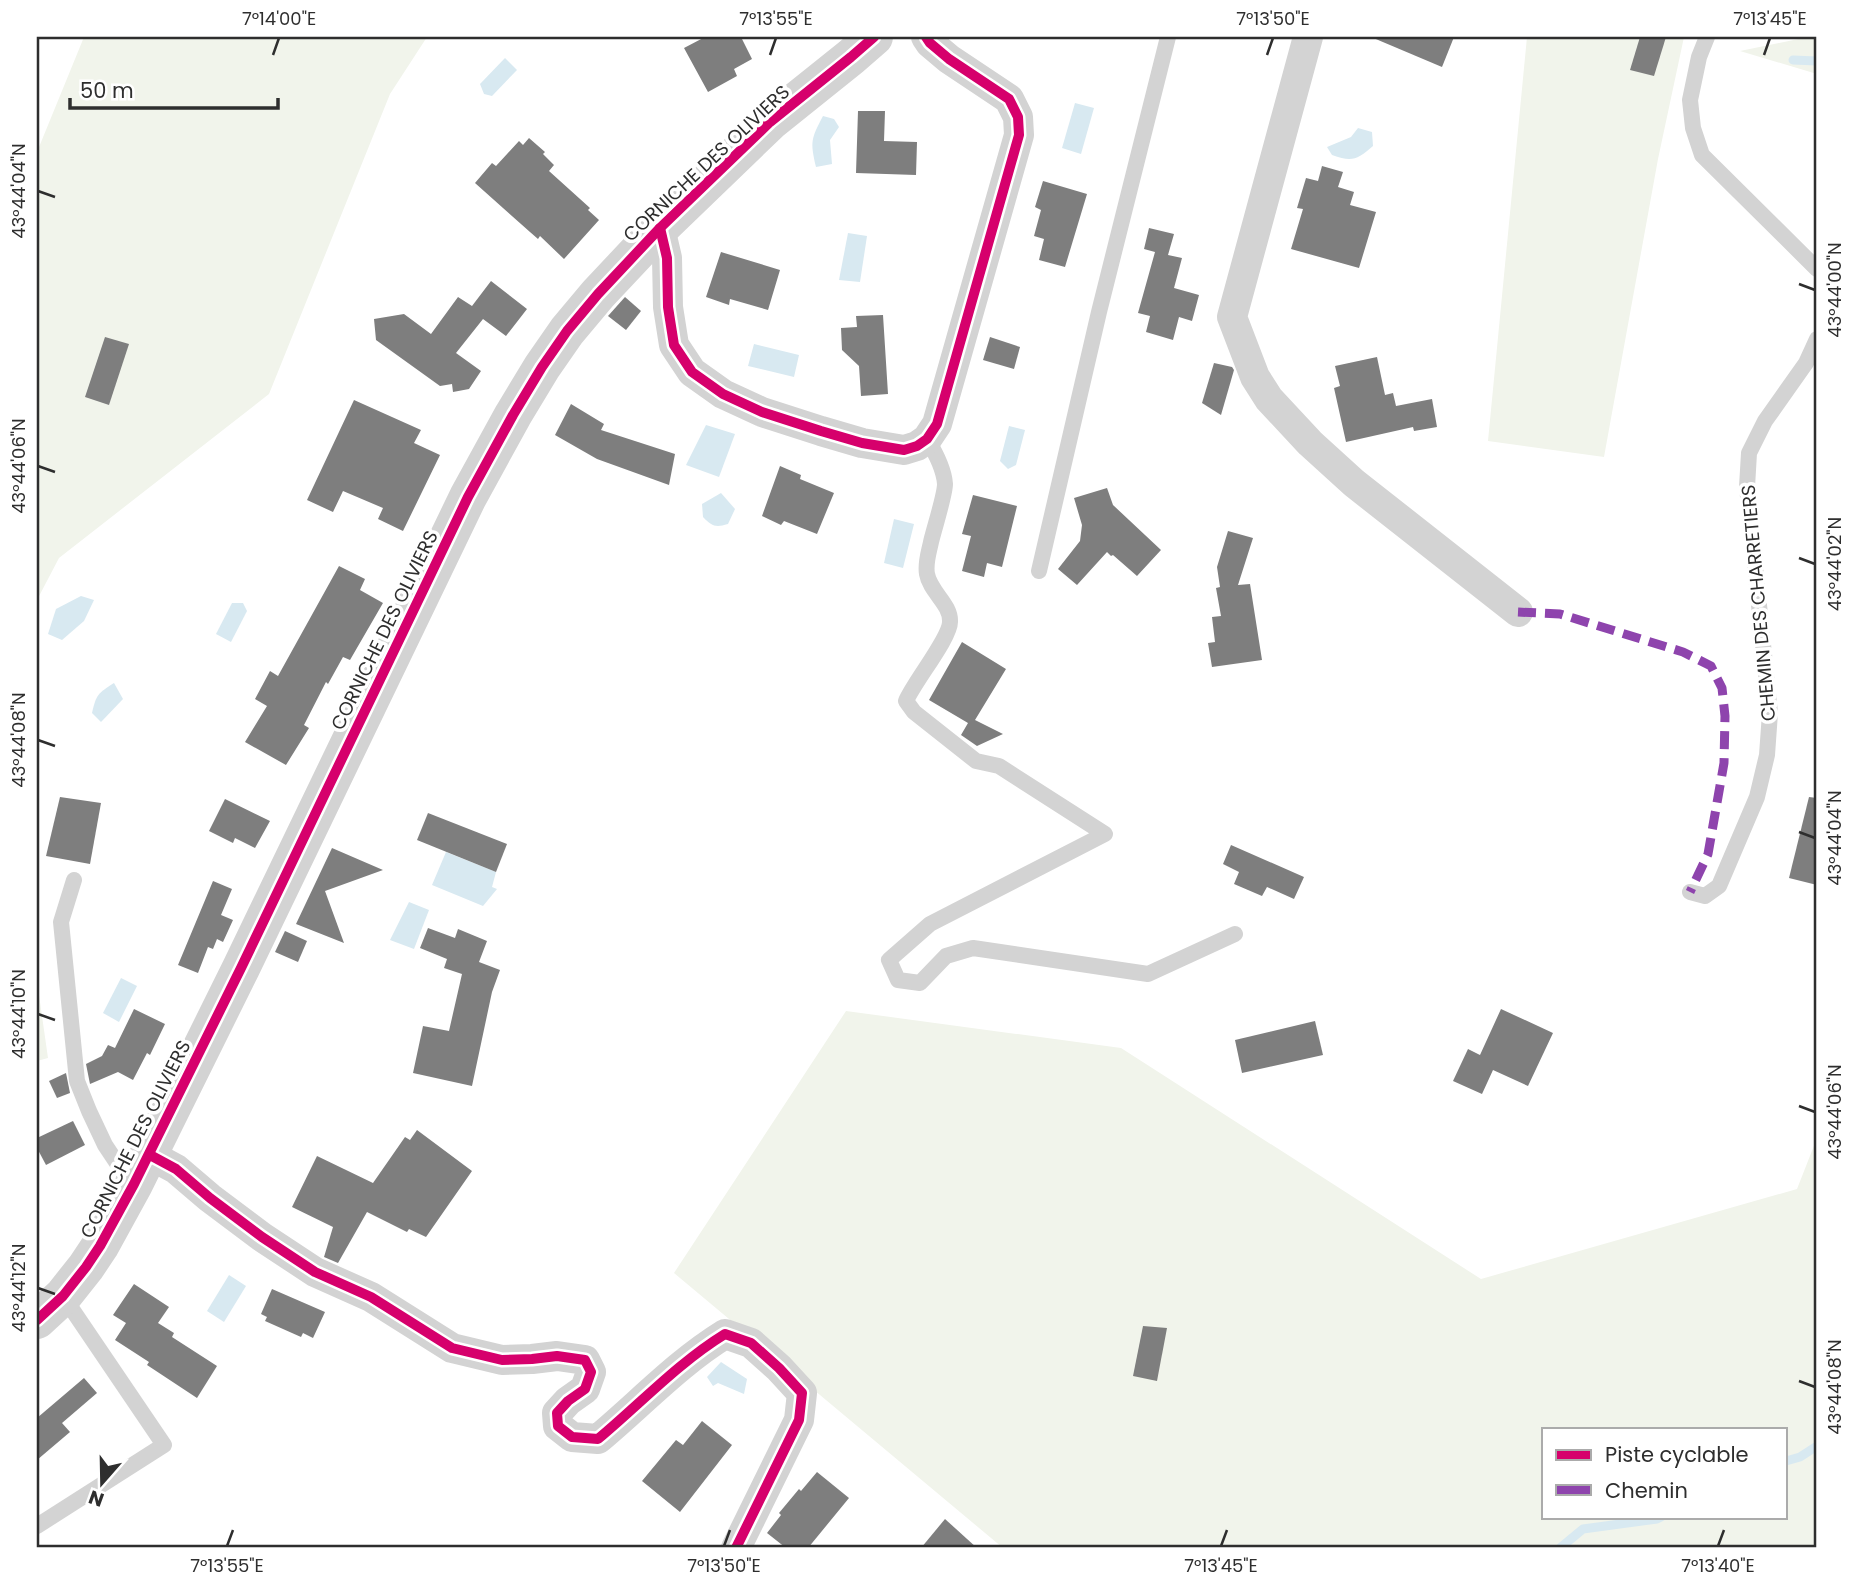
<svg xmlns="http://www.w3.org/2000/svg" width="1854" height="1585" viewBox="0 0 1854 1585" font-family="Poppins,sans-serif">
<style>
.green{fill:#f1f4eb;fill-rule:evenodd}
.water{fill:#d8e9f1}
.lines{fill:none;stroke-linecap:round;stroke-linejoin:round}
.stream{stroke:#d8e9f1;stroke-width:9}
.building{fill:#7e7e7e}
.service{stroke:#d3d3d3;stroke-width:16}
.minor{stroke:#d3d3d3;stroke-width:30}
.tertiary{stroke:#d3d3d3;stroke-width:38}
.quiet{stroke:#8e44ad;stroke-width:9;stroke-dasharray:18 9;stroke-linecap:butt}
.cycleway-casing{stroke:#fff;stroke-width:15}
.cycleway{stroke:#d6006c;stroke-width:10}
.ticks{fill:none;stroke:#2e2e2e;stroke-width:2.5}
.labels{text-anchor:middle;stroke-width:7;stroke-linejoin:round;paint-order:stroke}
.street-label{font-size:19px;fill:#2e2e2e;stroke:#fff}
.neatline{fill:none;stroke:#2e2e2e;stroke-width:2.5}
.ticks-label{font-size:18px;text-anchor:middle;fill:#2e2e2e}
</style>
<rect width="100%" height="100%" fill="#fff"/>
<!-- green -->
<g class="green">
<path d="M 84,37 L 427,37 L 390,94 L 269,394 L 59,558 L 37,600 L 37,152 Z"/>
<path d="M 1527,37 L 1684,37 L 1658,159 L 1604,457 L 1488,441 Z"/>
<path d="M 1808,37 L 1817,37 L 1817,74 L 1740,51 Z"/>
<path d="M 37,981 L 48,1058 L 37,1061 Z"/>
<path d="M 846,1011 L 1121,1048 L 1481,1279 L 1797,1189 L 1817,1138 L 1817,1548 L 1003,1548 L 674,1273 ZM 1544,1429 L 1786,1429 L 1786,1517 L 1544,1517 Z"/>
</g>
<!-- water -->
<g class="water">
<path d="M 505,58 L 517,70 L 492,96 L 484,94 L 480,84 Z"/>
<path d="M 1075,103 L 1094,108 L 1081,154 L 1062,148 Z"/>
<path d="M 823,116 L 834,119 L 839,127 L 830,140 L 832,164 L 816,167 C 810,141 811,139 823,116 Z"/>
<path d="M 1358,128 L 1372,132 L 1373,146 C 1357,160 1352,162 1332,155 L 1327,147 L 1351,137 Z"/>
<path d="M 848,233 L 867,236 L 860,282 L 839,280 Z"/>
<path d="M 754,344 L 799,355 L 794,377 L 748,366 Z"/>
<path d="M 706,425 L 735,434 L 719,477 L 686,465 Z"/>
<path d="M 1009,426 L 1025,430 L 1016,465 L 1008,469 L 1000,461 Z"/>
<path d="M 721,493 L 735,509 L 728,524 C 715,528 712,526 703,517 L 702,504 Z"/>
<path d="M 894,519 L 914,524 L 903,568 L 884,563 Z"/>
<path d="M 81,596 L 94,600 L 84,621 L 62,640 L 48,634 L 56,609 Z"/>
<path d="M 232,603 L 243,603 L 247,611 L 231,642 L 216,634 Z"/>
<path d="M 114,683 L 123,699 L 101,722 L 92,713 C 96,695 98,693 114,683 Z"/>
<path d="M 446,852 L 496,872 L 492,887 L 497,889 L 483,906 L 432,885 Z"/>
<path d="M 409,902 L 429,910 L 414,949 L 390,940 Z"/>
<path d="M 121,978 L 137,986 L 119,1022 L 103,1013 Z"/>
<path d="M 229,1275 L 246,1286 L 224,1322 L 207,1311 Z"/>
<path d="M 721,1362 L 747,1379 L 744,1394 L 718,1383 L 713,1386 L 707,1377 Z"/>
</g>
<g class="lines">
<!-- stream -->
<g class="stream">
<path d="M 1793,60 L 1817,61"/>
<path d="M 1786,1461 L 1800,1457 L 1817,1446"/>
<path d="M 1560,1548 L 1583,1529 L 1657,1519 L 1661,1517"/>
</g>
</g>
<!-- building -->
<g class="building">
<path d="M 705,37 L 741,37 L 752,59 L 734,69 L 737,76 L 708,92 L 684,48 Z"/>
<path d="M 1371,37 L 1454,37 L 1442,67 Z"/>
<path d="M 1640,37 L 1666,37 L 1654,76 L 1630,70 Z"/>
<path d="M 858,111 L 885,111 L 884,141 L 917,142 L 916,175 L 856,173 Z"/>
<path d="M 529,138 L 545,152 L 543,154 L 554,165 L 549,171 L 590,208 L 588,210 L 599,220 L 564,259 L 540,236 L 538,239 L 530,232 L 475,183 L 492,163 L 496,166 L 519,141 L 523,145 Z"/>
<path d="M 1322,166 L 1343,172 L 1338,187 L 1354,192 L 1350,205 L 1376,212 L 1359,268 L 1291,249 L 1303,209 L 1297,208 L 1306,178 L 1318,181 Z"/>
<path d="M 1043,181 L 1087,194 L 1065,267 L 1039,260 L 1044,239 L 1034,236 L 1041,210 L 1035,207 Z"/>
<path d="M 1149,228 L 1174,234 L 1168,255 L 1182,258 L 1174,288 L 1199,295 L 1192,321 L 1179,317 L 1173,340 L 1146,332 L 1150,316 L 1138,313 L 1155,252 L 1144,249 Z"/>
<path d="M 721,252 L 780,270 L 768,310 L 730,299 L 729,305 L 706,297 Z"/>
<path d="M 491,281 L 527,309 L 506,336 L 483,319 L 456,353 L 481,371 L 469,389 L 453,392 L 452,384 L 440,386 L 376,340 L 374,319 L 404,314 L 431,334 L 458,297 L 472,306 Z"/>
<path d="M 625,297 L 641,311 L 626,330 L 608,316 Z"/>
<path d="M 883,315 L 888,394 L 861,396 L 859,366 L 842,350 L 841,328 L 857,327 L 856,316 Z"/>
<path d="M 105,337 L 129,344 L 109,405 L 85,397 Z"/>
<path d="M 990,337 L 1020,347 L 1014,369 L 983,360 Z"/>
<path d="M 1377,357 L 1385,395 L 1393,393 L 1396,406 L 1432,399 L 1437,427 L 1414,431 L 1413,427 L 1346,442 L 1334,388 L 1340,386 L 1335,366 Z"/>
<path d="M 1214,363 L 1232,367 L 1234,370 L 1221,415 L 1202,403 Z"/>
<path d="M 354,400 L 421,430 L 414,443 L 440,455 L 403,531 L 378,519 L 383,508 L 343,491 L 333,512 L 307,500 Z"/>
<path d="M 571,404 L 604,424 L 601,430 L 675,454 L 669,485 L 597,459 L 555,435 Z"/>
<path d="M 780,466 L 801,475 L 800,479 L 834,493 L 817,534 L 784,521 L 781,525 L 762,516 Z"/>
<path d="M 1107,488 L 1113,505 L 1161,550 L 1137,576 L 1113,555 L 1111,556 L 1107,552 L 1077,585 L 1058,569 L 1080,541 L 1082,525 L 1074,498 Z"/>
<path d="M 973,495 L 1017,506 L 1002,567 L 987,563 L 984,577 L 962,571 L 971,536 L 962,534 Z"/>
<path d="M 1228,531 L 1253,538 L 1238,585 L 1250,584 L 1262,660 L 1212,667 L 1208,643 L 1215,642 L 1212,617 L 1221,616 L 1216,588 L 1220,587 L 1217,567 Z"/>
<path d="M 339,566 L 365,579 L 360,590 L 383,603 L 350,660 L 343,657 L 328,684 L 326,682 L 304,725 L 309,728 L 286,765 L 245,742 L 267,706 L 255,699 L 270,671 L 278,676 Z"/>
<path d="M 962,642 L 1006,669 L 975,720 L 1003,734 L 977,746 L 961,735 L 968,723 L 929,700 Z"/>
<path d="M 60,797 L 101,803 L 90,864 L 46,856 Z"/>
<path d="M 1809,797 L 1817,798 L 1817,885 L 1789,878 Z"/>
<path d="M 225,799 L 270,821 L 255,848 L 235,838 L 233,843 L 209,831 Z"/>
<path d="M 428,813 L 507,844 L 496,872 L 417,840 Z"/>
<path d="M 1231,845 L 1304,877 L 1294,899 L 1267,887 L 1262,896 L 1234,884 L 1239,872 L 1223,864 Z"/>
<path d="M 332,848 L 383,870 L 325,891 L 344,943 L 296,924 Z"/>
<path d="M 213,881 L 232,889 L 221,915 L 233,920 L 223,942 L 217,939 L 213,949 L 208,947 L 198,973 L 178,965 Z"/>
<path d="M 428,928 L 455,938 L 458,929 L 487,941 L 479,962 L 500,970 L 492,992 L 472,1086 L 413,1073 L 423,1026 L 449,1031 L 462,974 L 444,968 L 447,959 L 420,948 Z"/>
<path d="M 285,931 L 307,941 L 298,962 L 275,952 Z"/>
<path d="M 134,1009 L 165,1024 L 150,1055 L 147,1053 L 133,1080 L 118,1072 L 90,1084 L 86,1064 L 102,1056 L 108,1045 L 115,1048 Z"/>
<path d="M 1501,1009 L 1553,1033 L 1528,1086 L 1493,1070 L 1482,1094 L 1453,1081 L 1468,1049 L 1480,1055 Z"/>
<path d="M 1315,1021 L 1323,1055 L 1242,1073 L 1235,1040 Z"/>
<path d="M 66,1073 L 70,1093 L 57,1098 L 49,1081 Z"/>
<path d="M 73,1121 L 85,1145 L 46,1165 L 37,1148 L 37,1138 Z"/>
<path d="M 417,1130 L 472,1171 L 426,1237 L 409,1229 L 407,1232 L 367,1212 L 338,1263 L 324,1257 L 333,1227 L 292,1207 L 317,1156 L 373,1183 L 405,1137 L 410,1140 Z"/>
<path d="M 134,1284 L 169,1307 L 158,1323 L 174,1333 L 172,1337 L 217,1366 L 197,1398 L 147,1365 L 149,1362 L 115,1340 L 126,1323 L 113,1315 Z"/>
<path d="M 272,1289 L 325,1312 L 313,1338 L 303,1333 L 301,1337 L 265,1321 L 267,1317 L 261,1314 Z"/>
<path d="M 1143,1326 L 1167,1328 L 1157,1381 L 1133,1376 Z"/>
<path d="M 84,1378 L 97,1393 L 62,1423 L 70,1432 L 37,1460 L 37,1418 Z"/>
<path d="M 702,1421 L 732,1445 L 680,1512 L 642,1481 L 676,1440 L 683,1445 Z"/>
<path d="M 817,1472 L 849,1498 L 808,1548 L 786,1548 L 767,1533 L 781,1515 L 779,1513 L 799,1489 L 801,1491 Z"/>
<path d="M 945,1519 L 977,1548 L 921,1548 Z"/>
</g>
<g class="lines">
<!-- service -->
<g class="service">
<path d="M 1707,37 L 1699,57 L 1690,100 L 1693,128 L 1702,155 L 1817,269"/>
<path d="M 927,439 C 935,452 944,469 945,484 C 945,495 934,529 931,542 C 929,552 925,563 927,574 C 930,592 951,604 950,622 C 950,638 914,682 906,701 L 914,712 L 976,761 L 999,766 L 1105,834 L 930,924 L 889,960 L 898,980 L 920,983 L 946,956 L 973,948 L 1148,974 L 1235,934"/>
<path d="M 1039,571 L 1099,312 L 1168,37"/>
<path d="M 74,880 L 61,922 L 77,1081 L 89,1111 L 105,1145 L 123,1172 L 133,1182"/>
<path d="M 1690,892 L 1705,896 L 1719,886 L 1757,797 L 1767,755 L 1770,713 L 1747,487 L 1749,453 L 1765,421 L 1806,363 L 1817,339"/>
<path d="M 37,1526 L 164,1445 L 63,1296"/>
</g>
<!-- minor -->
<g class="minor">
<path d="M 1308,37 L 1232,317 L 1255,377 L 1269,399 L 1310,443 L 1354,483 L 1518,612"/>
<path d="M 660,228 L 667,258 L 668,307 L 674,345 L 692,372 L 723,394 L 762,412 L 821,431 L 862,443 L 904,450 L 917,446 L 927,439 L 937,424 L 1019,135 L 1018,117 L 1009,99 L 949,59 L 930,43 L 926,37"/>
<path d="M 150,1155 L 176,1169 L 210,1198 L 262,1237 L 315,1272 L 371,1297 L 452,1348 L 502,1360 L 532,1359 L 557,1356 L 585,1360 L 591,1372 L 585,1389 L 568,1401 L 557,1413 L 558,1426 L 572,1437 L 598,1439 C 640,1404 678,1363 725,1334 L 751,1343 L 779,1368 L 802,1393 L 799,1420 L 736,1548"/>
</g>
<!-- tertiary -->
<path class="tertiary" d="M 37,1320 L 63,1296 L 86,1267 L 100,1246 L 134,1184 L 241,968 L 468,497 L 513,415 L 542,367 L 567,331 L 598,294 L 660,228 L 770,122 L 851,57 L 874,37"/>
<!-- quiet -->
<path class="quiet" d="M 1518,612 L 1560,614 L 1683,652 L 1711,666 L 1722,688 L 1725,716 L 1724,763 L 1708,854 L 1690,892"/>
<!-- cycleway casing -->
<g class="cycleway-casing">
<g id="cycleway">
<path d="M 660,228 L 667,258 L 668,307 L 674,345 L 692,372 L 723,394 L 762,412 L 821,431 L 862,443 L 904,450 L 917,446 L 927,439 L 937,424 L 1019,135 L 1018,117 L 1009,99 L 949,59 L 930,43 L 926,37"/>
<path d="M 150,1155 L 176,1169 L 210,1198 L 262,1237 L 315,1272 L 371,1297 L 452,1348 L 502,1360 L 532,1359 L 557,1356 L 585,1360 L 591,1372 L 585,1389 L 568,1401 L 557,1413 L 558,1426 L 572,1437 L 598,1439 C 640,1404 678,1363 725,1334 L 751,1343 L 779,1368 L 802,1393 L 799,1420 L 736,1548"/>
<path d="M 37,1320 L 63,1296 L 86,1267 L 100,1246 L 134,1184 L 241,968 L 468,497 L 513,415 L 542,367 L 567,331 L 598,294 L 660,228 L 770,122 L 851,57 L 874,37"/>
</g>
</g>
<!-- cycleway -->
<use href="#cycleway" class="cycleway"/>
</g>
<!-- ticks -->
<path class="ticks" d="M 273,55 L 279,38M 770,55 L 776,38M 1267,55 L 1273,38M 1764,55 L 1770,38M 38,191 L 55,197M 1799,284 L 1815,290M 38,466 L 55,472M 1799,558 L 1815,564M 38,740 L 55,746M 1799,832 L 1815,838M 38,1014 L 55,1020M 1799,1106 L 1815,1112M 38,1288 L 55,1294M 1799,1381 L 1815,1387M 227,1546 L 233,1530M 724,1546 L 730,1530M 1221,1546 L 1227,1530M 1718,1546 L 1724,1530"/>
<g class="labels">
<!-- street labels -->
<g class="street-label">
<text transform="translate(706 163) rotate(-43)" y="7">CORNICHE DES OLIVIERS</text>
<text transform="translate(1758 603) rotate(-95)" y="7">CHEMIN DES CHARRETIERS</text>
<text transform="translate(384 630) rotate(-64)" y="7">CORNICHE DES OLIVIERS</text>
<text transform="translate(135 1139) rotate(-63)" y="7">CORNICHE DES OLIVIERS</text>
</g>
</g>
<!-- border -->
<rect width="1854" height="1585" fill="none" stroke="#ffffff" stroke-width="77"/>
<!-- legend -->
<rect x="1542" y="1428" width="245" height="91" fill="#ffffff" stroke="#ababab" stroke-width="2"/>
<rect x="1556" y="1450" width="35" height="10" fill="#d6006c" stroke="#ababab" stroke-width="2"/>
<text x="1605" y="1462" font-size="21" fill="#2e2e2e">Piste cyclable</text>
<rect x="1556" y="1485" width="35" height="10" fill="#8e44ad" stroke="#ababab" stroke-width="2"/>
<text x="1605" y="1498" font-size="21" fill="#2e2e2e">Chemin</text>
<!-- north arrow -->
<g transform="translate(102 1483) rotate(200)" stroke="#ffffff" stroke-width="5" paint-order="stroke">
<path d="M0-5L12 26L0 18L-12 26Z" fill="#2e2e2e"/>
<text y="-10" font-size="19" font-weight="bold" text-anchor="middle" fill="#2e2e2e">N</text>
</g>
<!-- scale -->
<path d="M70 98v10h208v-10" fill="none" stroke="#2e2e2e" stroke-width="3.5"/>
<text x="80" y="98" font-size="21" fill="#2e2e2e" stroke="#ffffff" stroke-width="5" paint-order="stroke">50 m</text>
<rect x="38" y="38" width="1777" height="1508" class="neatline"/>
<g class="ticks-label">
<text x="279" y="25">7°14'00"E</text>
<text x="776" y="25">7°13'55"E</text>
<text x="1273" y="25">7°13'50"E</text>
<text x="1770" y="25">7°13'45"E</text>
<text transform="translate(19 191) rotate(-90)" y="6">43°44'04"N</text>
<text transform="translate(1835 290) rotate(-90)" y="6">43°44'00"N</text>
<text transform="translate(19 466) rotate(-90)" y="6">43°44'06"N</text>
<text transform="translate(1835 564) rotate(-90)" y="6">43°44'02"N</text>
<text transform="translate(19 740) rotate(-90)" y="6">43°44'08"N</text>
<text transform="translate(1835 838) rotate(-90)" y="6">43°44'04"N</text>
<text transform="translate(19 1014) rotate(-90)" y="6">43°44'10"N</text>
<text transform="translate(1835 1112) rotate(-90)" y="6">43°44'06"N</text>
<text transform="translate(19 1288) rotate(-90)" y="6">43°44'12"N</text>
<text transform="translate(1835 1387) rotate(-90)" y="6">43°44'08"N</text>
<text x="227" y="1572">7°13'55"E</text>
<text x="724" y="1572">7°13'50"E</text>
<text x="1221" y="1572">7°13'45"E</text>
<text x="1718" y="1572">7°13'40"E</text>
</g>
</svg>
